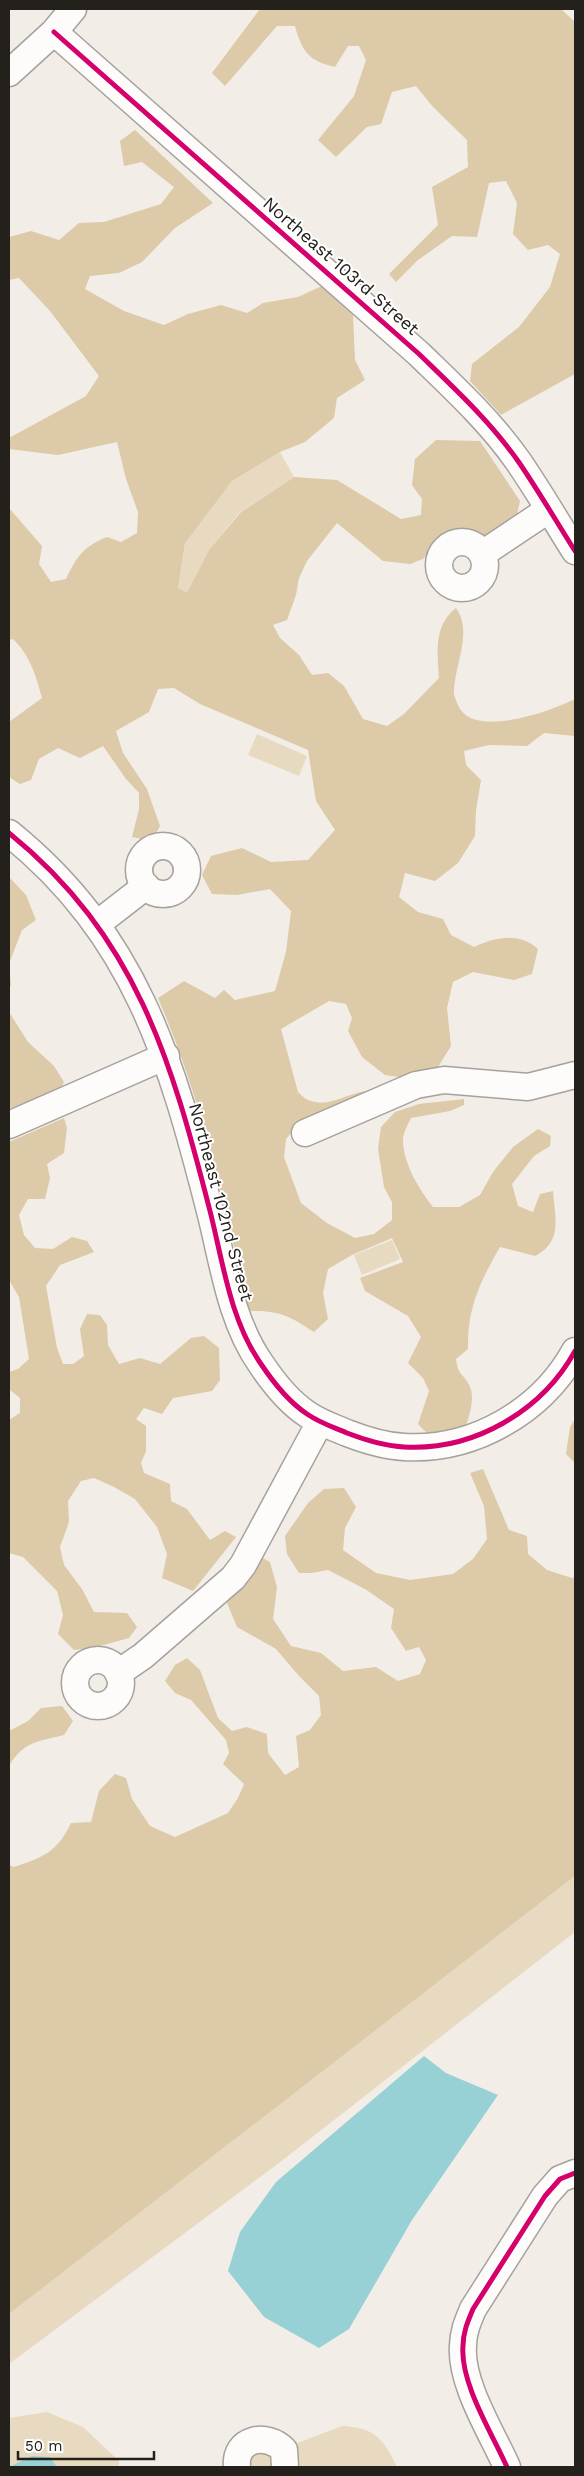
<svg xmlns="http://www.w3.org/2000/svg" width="584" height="2476" viewBox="0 0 584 2476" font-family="'Work Sans',sans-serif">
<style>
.green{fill:#e8dac0}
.forest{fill:#dccaa8}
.water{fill:#98d1d5}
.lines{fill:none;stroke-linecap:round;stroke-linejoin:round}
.minor-casing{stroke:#a5a29d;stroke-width:29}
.minor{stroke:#fdfcfb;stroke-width:26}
.cycleway-casing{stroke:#fff;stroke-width:8}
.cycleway{stroke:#d6006c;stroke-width:5}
.labels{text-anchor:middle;stroke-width:4;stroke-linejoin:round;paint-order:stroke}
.street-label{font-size:18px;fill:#24211d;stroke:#fff}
</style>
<rect width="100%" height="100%" fill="#f2eee7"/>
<!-- green -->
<g class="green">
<path d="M 280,452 L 294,477 L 240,512 L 209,550 L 187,594 L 178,588 L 185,543 L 202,519 L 232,481 Z"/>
<path d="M 257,734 L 307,756 L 299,776 L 248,755 Z"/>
<path d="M 392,1240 L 400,1259 L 362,1275 L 354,1255 Z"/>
<path d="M 575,1876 L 575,1932 L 279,2163 L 9,2364 L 9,2314 Z"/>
<path d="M 47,2412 L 83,2427 L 119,2461 L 119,2467 L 9,2467 L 9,2418 Z"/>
<path d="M 342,2426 C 374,2427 384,2439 397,2467 L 237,2467 L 239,2452 L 295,2444 Z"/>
</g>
<!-- forest -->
<g class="forest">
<path d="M 260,9 L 561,9 L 575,22 L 575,374 L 501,415 L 470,381 L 472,364 L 519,327 L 550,287 L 560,254 L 548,245 L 528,250 L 513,234 L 517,203 L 506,181 L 489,183 L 477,237 L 452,236 L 418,260 L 396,282 L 389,274 L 438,225 L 432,187 L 468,167 L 467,140 L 433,107 L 416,86 L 392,92 L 381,124 L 367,127 L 336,157 L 318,140 L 354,96 L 366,60 L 359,46 L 348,46 L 335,67 C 309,61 302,52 295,26 L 277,26 L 225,86 L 212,73 Z"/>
<path d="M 135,130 L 213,203 L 175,228 L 142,262 L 119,273 L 90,276 L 85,289 L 124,311 L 164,325 L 188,314 L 221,305 L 247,313 L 263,303 L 298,297 L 322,286 L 353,315 L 355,360 L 365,380 L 337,398 L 334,418 L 305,442 L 280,452 L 232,481 L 185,543 L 178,588 L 187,593 L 209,550 L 241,512 L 294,477 L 337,480 L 401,519 L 421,515 L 422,499 L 412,485 L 415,459 L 436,440 L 480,441 L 520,501 L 517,514 L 489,536 L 457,533 L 436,543 L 423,559 L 410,564 L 383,561 L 337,523 L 307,561 L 299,578 L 296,595 L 287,620 L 273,625 L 280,638 L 299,655 L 312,675 L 328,673 L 344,686 L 363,719 L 387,726 L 404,714 L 439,678 C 437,652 434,625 456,608 C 473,631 455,664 454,690 C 453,695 456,700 458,705 C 472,740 551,711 575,699 L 575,736 L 544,733 L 527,746 L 489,745 L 464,751 L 466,765 L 481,780 L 476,810 L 475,836 L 458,863 L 435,881 L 405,873 L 399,897 L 418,912 L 443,919 L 451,935 L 474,947 C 496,937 519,932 538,949 L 532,974 L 514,980 L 473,972 L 453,982 L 447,1008 L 451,1046 L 438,1067 L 413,1079 L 385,1075 L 362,1057 L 348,1031 L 352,1018 L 346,1004 L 329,1001 L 281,1029 L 298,1092 C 301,1095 306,1100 311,1101 C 332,1108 351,1090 371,1091 L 296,1127 L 286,1139 L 284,1157 L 301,1203 L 327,1223 L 355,1238 L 374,1234 L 392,1220 L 392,1202 L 384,1187 L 378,1149 L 381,1127 L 395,1112 L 419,1104 L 464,1099 L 464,1105 L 450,1111 L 411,1118 C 408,1124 403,1133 403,1140 C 403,1163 419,1189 433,1207 L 459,1207 L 480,1195 L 493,1172 L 513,1147 L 538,1129 L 551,1136 L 550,1146 L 534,1156 L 512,1184 L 518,1206 L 533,1212 L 540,1194 L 553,1191 C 555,1219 563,1241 535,1256 L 500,1247 C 480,1282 467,1308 468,1349 L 456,1359 C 459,1377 461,1371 468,1383 C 476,1395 470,1413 466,1426 L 431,1437 L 418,1424 L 429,1391 L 423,1378 L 408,1363 L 421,1337 L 408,1316 L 365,1291 L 360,1278 L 403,1262 L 392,1238 L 352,1255 L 328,1269 L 323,1293 L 328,1319 L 314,1332 C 290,1316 279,1310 249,1311 C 224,1203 202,1100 158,998 L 184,981 L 215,998 L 224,990 L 235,1000 L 275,991 L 286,952 L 291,911 L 270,889 L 237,895 L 212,894 L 202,875 L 211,856 L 242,848 L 271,862 L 308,860 L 335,830 L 316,801 L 308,750 L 200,704 L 174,688 L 158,689 L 149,712 L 116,731 L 123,753 L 147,789 L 160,826 L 152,841 L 132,837 L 139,809 L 139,793 L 126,779 L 103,746 L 80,758 L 58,748 L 39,759 L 31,780 L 20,784 L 9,777 L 9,722 L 42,698 C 36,676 30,655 13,639 L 9,640 L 9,508 L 42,546 L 39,564 L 51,582 L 66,579 C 77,556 83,547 107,537 L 121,542 L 137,533 L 138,512 L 126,479 L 117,442 L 58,455 L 9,449 L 9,438 L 86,396 L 99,376 L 50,311 L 19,278 L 9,280 L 9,237 L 31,231 L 59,240 L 79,223 L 104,222 L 161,204 L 174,187 L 142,162 L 124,166 L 120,141 Z"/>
<path d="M 9,877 L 26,895 L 36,920 L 22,930 L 9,964 L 11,985 L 9,988 Z"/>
<path d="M 9,1012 L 28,1042 L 54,1066 L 64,1082 L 59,1092 L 11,1108 L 9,1107 Z"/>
<path d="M 64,1118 L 67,1128 L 64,1153 L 47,1164 L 50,1178 L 45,1199 L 28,1199 L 19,1215 L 24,1235 L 35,1248 L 53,1249 L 72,1237 L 87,1241 L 94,1252 L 60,1265 L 46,1286 L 57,1348 L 63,1364 L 73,1364 L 84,1356 L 80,1329 L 87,1314 L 100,1315 L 107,1325 L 108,1345 L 119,1364 L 140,1358 L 160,1364 L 191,1338 L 204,1336 L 219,1348 L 220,1380 L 212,1391 L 173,1398 L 162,1414 L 144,1408 L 136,1419 L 146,1426 L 146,1451 L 141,1463 L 144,1473 L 170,1484 L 171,1501 L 187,1509 L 210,1540 L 225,1531 L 236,1537 L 193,1591 L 162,1578 L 167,1554 L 157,1527 L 135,1499 L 114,1487 L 94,1478 L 81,1481 L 68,1501 L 69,1522 L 60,1547 L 64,1565 L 82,1589 L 94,1612 L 127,1613 L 137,1627 L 129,1638 L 93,1648 L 74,1650 L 58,1634 L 63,1615 L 57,1591 L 23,1557 L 9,1553 L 9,1420 L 20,1413 L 20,1398 L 9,1389 L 9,1372 L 18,1369 L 29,1359 L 19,1297 L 9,1280 L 9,1142 Z"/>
<path d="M 575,1419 L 575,1463 L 566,1454 L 570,1427 Z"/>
<path d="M 483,1469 L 509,1530 L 527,1536 L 528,1554 L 547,1570 L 572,1578 L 575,1577 L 575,1876 L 9,2314 L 9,1865 L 14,1867 C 44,1857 57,1852 71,1823 L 91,1822 L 99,1791 L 115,1774 L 126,1778 L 132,1799 L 150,1826 L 175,1837 L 228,1813 L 238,1798 L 244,1784 L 223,1764 L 229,1753 L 226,1740 L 191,1700 L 175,1693 L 165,1681 L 175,1665 L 187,1658 L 200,1670 L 218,1718 L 232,1731 L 247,1727 L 267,1734 L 268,1753 L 285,1775 L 299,1767 L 296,1736 L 310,1730 L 321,1715 L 319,1696 L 299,1676 L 276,1649 L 237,1627 L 227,1603 L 261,1557 L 270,1562 L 277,1587 L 273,1619 L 291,1646 L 321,1653 L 343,1671 L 376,1667 L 398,1681 L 420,1674 L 426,1660 L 419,1647 L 406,1651 L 391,1628 L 394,1609 L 365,1589 L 328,1570 L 312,1573 L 299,1573 L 287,1554 L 285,1536 L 308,1503 L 324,1489 L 344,1488 L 356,1507 L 345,1528 L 343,1550 L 376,1573 L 410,1580 L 453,1574 L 473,1559 L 487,1539 L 484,1506 L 470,1473 Z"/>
<path d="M 62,1706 L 73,1721 L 64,1735 C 37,1742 24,1741 9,1766 L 9,1731 L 28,1721 L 41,1708 Z"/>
</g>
<!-- water -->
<g class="water">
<path d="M 424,2056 L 446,2073 L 498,2095 L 412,2220 L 349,2329 L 319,2348 L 264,2317 L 228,2271 L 240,2232 L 276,2182 Z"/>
<path d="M 32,2456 L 50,2457 L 57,2467 L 9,2467 Z"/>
</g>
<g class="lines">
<!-- minor casing -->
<g class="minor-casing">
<g id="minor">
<path d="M 54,32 L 419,354 C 453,387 490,421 518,461 C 538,490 556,521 575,551"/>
<path d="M 9,73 L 54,32 L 73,9"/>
<circle cx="462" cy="565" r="23"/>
<path d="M 482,554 L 548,510"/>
<path d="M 9,833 C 136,936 171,1059 210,1211 C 223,1262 230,1320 261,1364 C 273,1382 289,1402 307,1414 C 320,1423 333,1427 347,1433 C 365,1440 385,1446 404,1447 C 474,1451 542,1411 575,1351"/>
<circle cx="163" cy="870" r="24"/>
<path d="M 97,924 L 146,886"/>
<path d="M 9,1125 L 166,1056"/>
<path d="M 305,1133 L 416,1085 L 444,1080 L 528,1087 L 575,1075"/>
<circle cx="98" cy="1683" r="23"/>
<path d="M 118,1673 L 143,1656 L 233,1578 L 243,1565 L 320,1422"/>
<path d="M 237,2467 C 234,2438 267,2432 284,2450 L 285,2467"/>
<path d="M 507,2467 C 492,2433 460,2383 463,2346 C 463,2332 468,2321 473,2309 L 545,2196 L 560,2179 L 575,2173"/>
</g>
</g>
<!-- minor -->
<use href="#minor" class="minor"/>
<!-- cycleway casing -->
<g class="cycleway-casing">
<g id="cycleway">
<path d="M 54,32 L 419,354 C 453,387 490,421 518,461 C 538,490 556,521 575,551"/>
<path d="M 9,833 C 136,936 171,1059 210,1211 C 223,1262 230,1320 261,1364 C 273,1382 289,1402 307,1414 C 320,1423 333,1427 347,1433 C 365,1440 385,1446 404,1447 C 474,1451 542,1411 575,1351"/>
<path d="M 507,2467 C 492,2433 460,2383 463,2346 C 463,2332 468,2321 473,2309 L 545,2196 L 560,2179 L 575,2173"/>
</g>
</g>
<!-- cycleway -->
<use href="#cycleway" class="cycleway"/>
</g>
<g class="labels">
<!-- street labels -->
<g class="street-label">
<text transform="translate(341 266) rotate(41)" y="6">Northeast 103rd Street</text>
<text transform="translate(221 1202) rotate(75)" y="6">Northeast 102nd Street</text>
</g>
</g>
<!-- border -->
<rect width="584" height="2476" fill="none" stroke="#24211d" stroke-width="20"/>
<!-- scale -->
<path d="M18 2451v8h136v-8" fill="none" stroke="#24211d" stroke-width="2.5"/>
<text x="25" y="2451" font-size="15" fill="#24211d" stroke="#ffffff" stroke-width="4" paint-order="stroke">50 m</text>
</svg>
